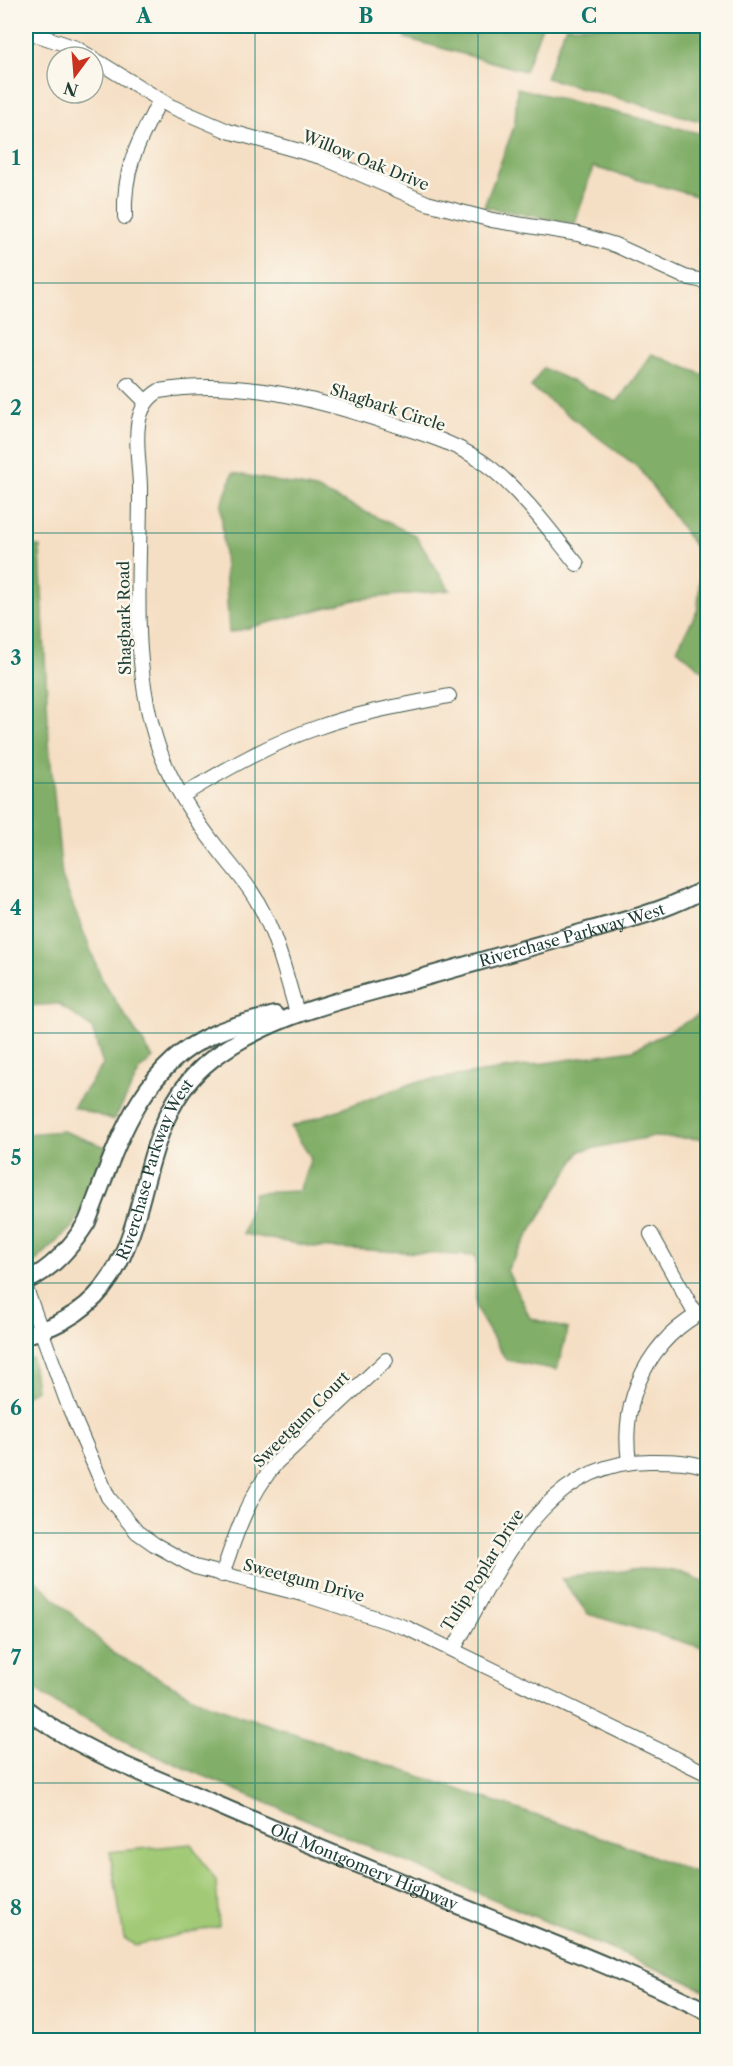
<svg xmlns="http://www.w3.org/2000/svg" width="733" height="2066" viewBox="0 0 733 2066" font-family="'Libre Caslon Text',serif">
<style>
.green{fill:#a2ca76;stroke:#608455;stroke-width:1.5}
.forest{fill:#81ae67;stroke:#50764e;stroke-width:1.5}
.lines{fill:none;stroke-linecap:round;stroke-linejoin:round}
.minor-casing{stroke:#3f554a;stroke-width:16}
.tertiary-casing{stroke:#3f554a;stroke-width:20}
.minor{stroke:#fff;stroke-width:14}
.tertiary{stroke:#fff;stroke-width:16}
.grid{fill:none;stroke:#0f766e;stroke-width:1.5;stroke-opacity:0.55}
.labels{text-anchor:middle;stroke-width:5;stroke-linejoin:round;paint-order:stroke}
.street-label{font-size:16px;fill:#1f3d34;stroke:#fbf7ec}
.neatline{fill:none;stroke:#0f766e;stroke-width:2}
.grid-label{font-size:20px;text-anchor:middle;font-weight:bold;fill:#0f766e}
</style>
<rect width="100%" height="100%" fill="#fbf7ec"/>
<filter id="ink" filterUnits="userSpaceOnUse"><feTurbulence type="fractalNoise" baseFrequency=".0167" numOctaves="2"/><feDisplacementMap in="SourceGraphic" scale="12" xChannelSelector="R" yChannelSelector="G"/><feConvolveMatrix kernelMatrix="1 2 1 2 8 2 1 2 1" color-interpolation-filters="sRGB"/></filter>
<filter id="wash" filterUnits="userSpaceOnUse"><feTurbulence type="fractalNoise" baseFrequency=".008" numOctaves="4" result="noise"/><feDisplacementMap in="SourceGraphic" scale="24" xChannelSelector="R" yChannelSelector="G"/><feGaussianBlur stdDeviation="1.35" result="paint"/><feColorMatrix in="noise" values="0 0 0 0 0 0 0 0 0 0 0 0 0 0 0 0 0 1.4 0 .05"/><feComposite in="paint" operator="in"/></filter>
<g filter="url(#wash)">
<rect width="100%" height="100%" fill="#f5dfc4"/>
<!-- green -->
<path class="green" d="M 191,1844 L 216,1881 L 219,1926 L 135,1945 L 124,1938 L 110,1852 Z"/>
<!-- forest -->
<g class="forest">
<path d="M 417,26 L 542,26 L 525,71 L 405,38 Z"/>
<path d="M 566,26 L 707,26 L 707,123 L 546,78 Z"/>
<path d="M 517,88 L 707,135 L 707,199 L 593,167 L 575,224 L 484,207 L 515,124 Z"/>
<path d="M 652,354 L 707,376 L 707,674 L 677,649 L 698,609 L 701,555 L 639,468 L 531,387 L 543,368 L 617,402 Z"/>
<path d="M 233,473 L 316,489 L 415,535 L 450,590 L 359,599 L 229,633 L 221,505 Z"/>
<path d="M 26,544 L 40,547 L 49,742 L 62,877 L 103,982 L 153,1058 L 141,1069 L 114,1120 L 73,1107 L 103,1065 L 92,1028 L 59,1004 L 26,1006 Z"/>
<path d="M 707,1011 L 707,1139 L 650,1137 L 580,1151 L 507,1270 L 530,1318 L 568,1329 L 557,1370 L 506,1360 L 476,1309 L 476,1256 L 314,1247 L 243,1234 L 254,1193 L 299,1191 L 311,1158 L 291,1127 L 416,1082 L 633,1050 Z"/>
<path d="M 63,1131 L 106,1147 L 92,1186 L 74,1225 L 36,1261 L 26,1265 L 26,1134 Z"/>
<path d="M 26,1358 L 32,1358 L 36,1390 L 26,1395 Z"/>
<path d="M 640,1569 L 673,1570 L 707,1582 L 707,1649 L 588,1614 L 561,1578 Z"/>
<path d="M 26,1571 L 114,1654 L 207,1704 L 632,1848 L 707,1878 L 707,1990 L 138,1748 L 46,1698 L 26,1680 Z"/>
</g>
</g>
<g filter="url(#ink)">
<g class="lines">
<!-- minor casing -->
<g class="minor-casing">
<g id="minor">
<path d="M 26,31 L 76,48 L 170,106 L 228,131 L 321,157 L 427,203 L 492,220 L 578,234 L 615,245 L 685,277 L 708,282"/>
<path d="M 125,217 C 123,168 138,142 160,100"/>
<path d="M 128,384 L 146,402"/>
<path d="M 183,795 C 226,769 271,743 319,727 C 361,712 406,705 449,696"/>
<path d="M 297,1013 C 286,975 277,936 257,901 C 247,883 232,867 219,850 C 196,821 172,785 159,749 C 130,665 140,578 140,492 C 141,459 125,411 159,391 C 239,378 317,399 392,424 C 426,434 464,446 492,469 C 525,496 550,531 577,564"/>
<path d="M 651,1234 L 696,1315"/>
<path d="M 26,1289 L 69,1407 L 108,1497 L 137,1532 L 154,1544 L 195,1567 L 302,1594 L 407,1628 L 708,1774"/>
<path d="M 629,1462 C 620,1398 649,1338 708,1309"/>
<path d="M 222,1575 C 236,1533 248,1497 276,1463 L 386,1360"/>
<path d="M 453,1650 C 500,1569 542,1459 653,1461 C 671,1461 691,1461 708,1468"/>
</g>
</g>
<!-- tertiary casing -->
<g class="tertiary-casing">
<g id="tertiary">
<path d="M 26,1281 C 51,1270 72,1246 87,1222 C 115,1152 137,1067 214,1034 C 233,1025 255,1020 275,1015"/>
<path id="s1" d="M 26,1335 C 176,1296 112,1136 212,1059 C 267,1017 335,1002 400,984 C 462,966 523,949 584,932 C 626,920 670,910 708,887"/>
<path id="s2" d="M 26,1709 C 82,1753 155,1777 220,1806 C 310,1845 401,1882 492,1919 C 564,1948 638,1977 708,2012"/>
</g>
</g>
<!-- minor -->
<use href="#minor" class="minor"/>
<!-- tertiary -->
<use href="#tertiary" class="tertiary"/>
</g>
</g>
<!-- grid -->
<path class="grid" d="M 255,26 L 255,2040M 478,26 L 478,2040M 26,283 L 708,283M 26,533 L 708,533M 26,783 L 708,783M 26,1033 L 708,1033M 26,1283 L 708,1283M 26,1533 L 708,1533M 26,1783 L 708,1783"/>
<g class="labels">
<!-- street labels -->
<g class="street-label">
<text transform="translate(366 160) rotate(22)" y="6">Willow Oak Drive</text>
<text transform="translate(388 407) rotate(18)" y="6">Shagbark Circle</text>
<text transform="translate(124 618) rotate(-91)" y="6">Shagbark Road</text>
<text dy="6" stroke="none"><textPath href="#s1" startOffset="732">Riverchase Parkway West</textPath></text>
<text dy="6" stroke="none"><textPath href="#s1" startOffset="222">Riverchase Parkway West</textPath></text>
<text transform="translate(301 1419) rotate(-45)" y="6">Sweetgum Court</text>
<text transform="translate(482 1570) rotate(-58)" y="6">Tulip Poplar Drive</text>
<text transform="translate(304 1580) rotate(15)" y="6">Sweetgum Drive</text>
<text dy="6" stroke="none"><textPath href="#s2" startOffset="374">Old Montgomery Highway</textPath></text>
</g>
</g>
<!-- margin -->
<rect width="733" height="2066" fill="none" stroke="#fbf7ec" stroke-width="66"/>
<!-- north arrow -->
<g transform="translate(75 75) rotate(196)"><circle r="28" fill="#fbf7ec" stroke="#a3ada2" stroke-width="1.5"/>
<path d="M0-4.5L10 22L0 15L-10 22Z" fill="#c8321e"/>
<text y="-9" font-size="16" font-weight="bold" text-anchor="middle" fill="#1f3d34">N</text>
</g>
<rect x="33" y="33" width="667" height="2000" class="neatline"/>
<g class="grid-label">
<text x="144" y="23">A</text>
<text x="366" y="23">B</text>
<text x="589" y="23">C</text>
<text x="16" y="165">1</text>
<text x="16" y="415">2</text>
<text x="16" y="665">3</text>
<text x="16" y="915">4</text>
<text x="16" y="1165">5</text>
<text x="16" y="1415">6</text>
<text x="16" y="1665">7</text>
<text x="16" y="1915">8</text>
</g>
</svg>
